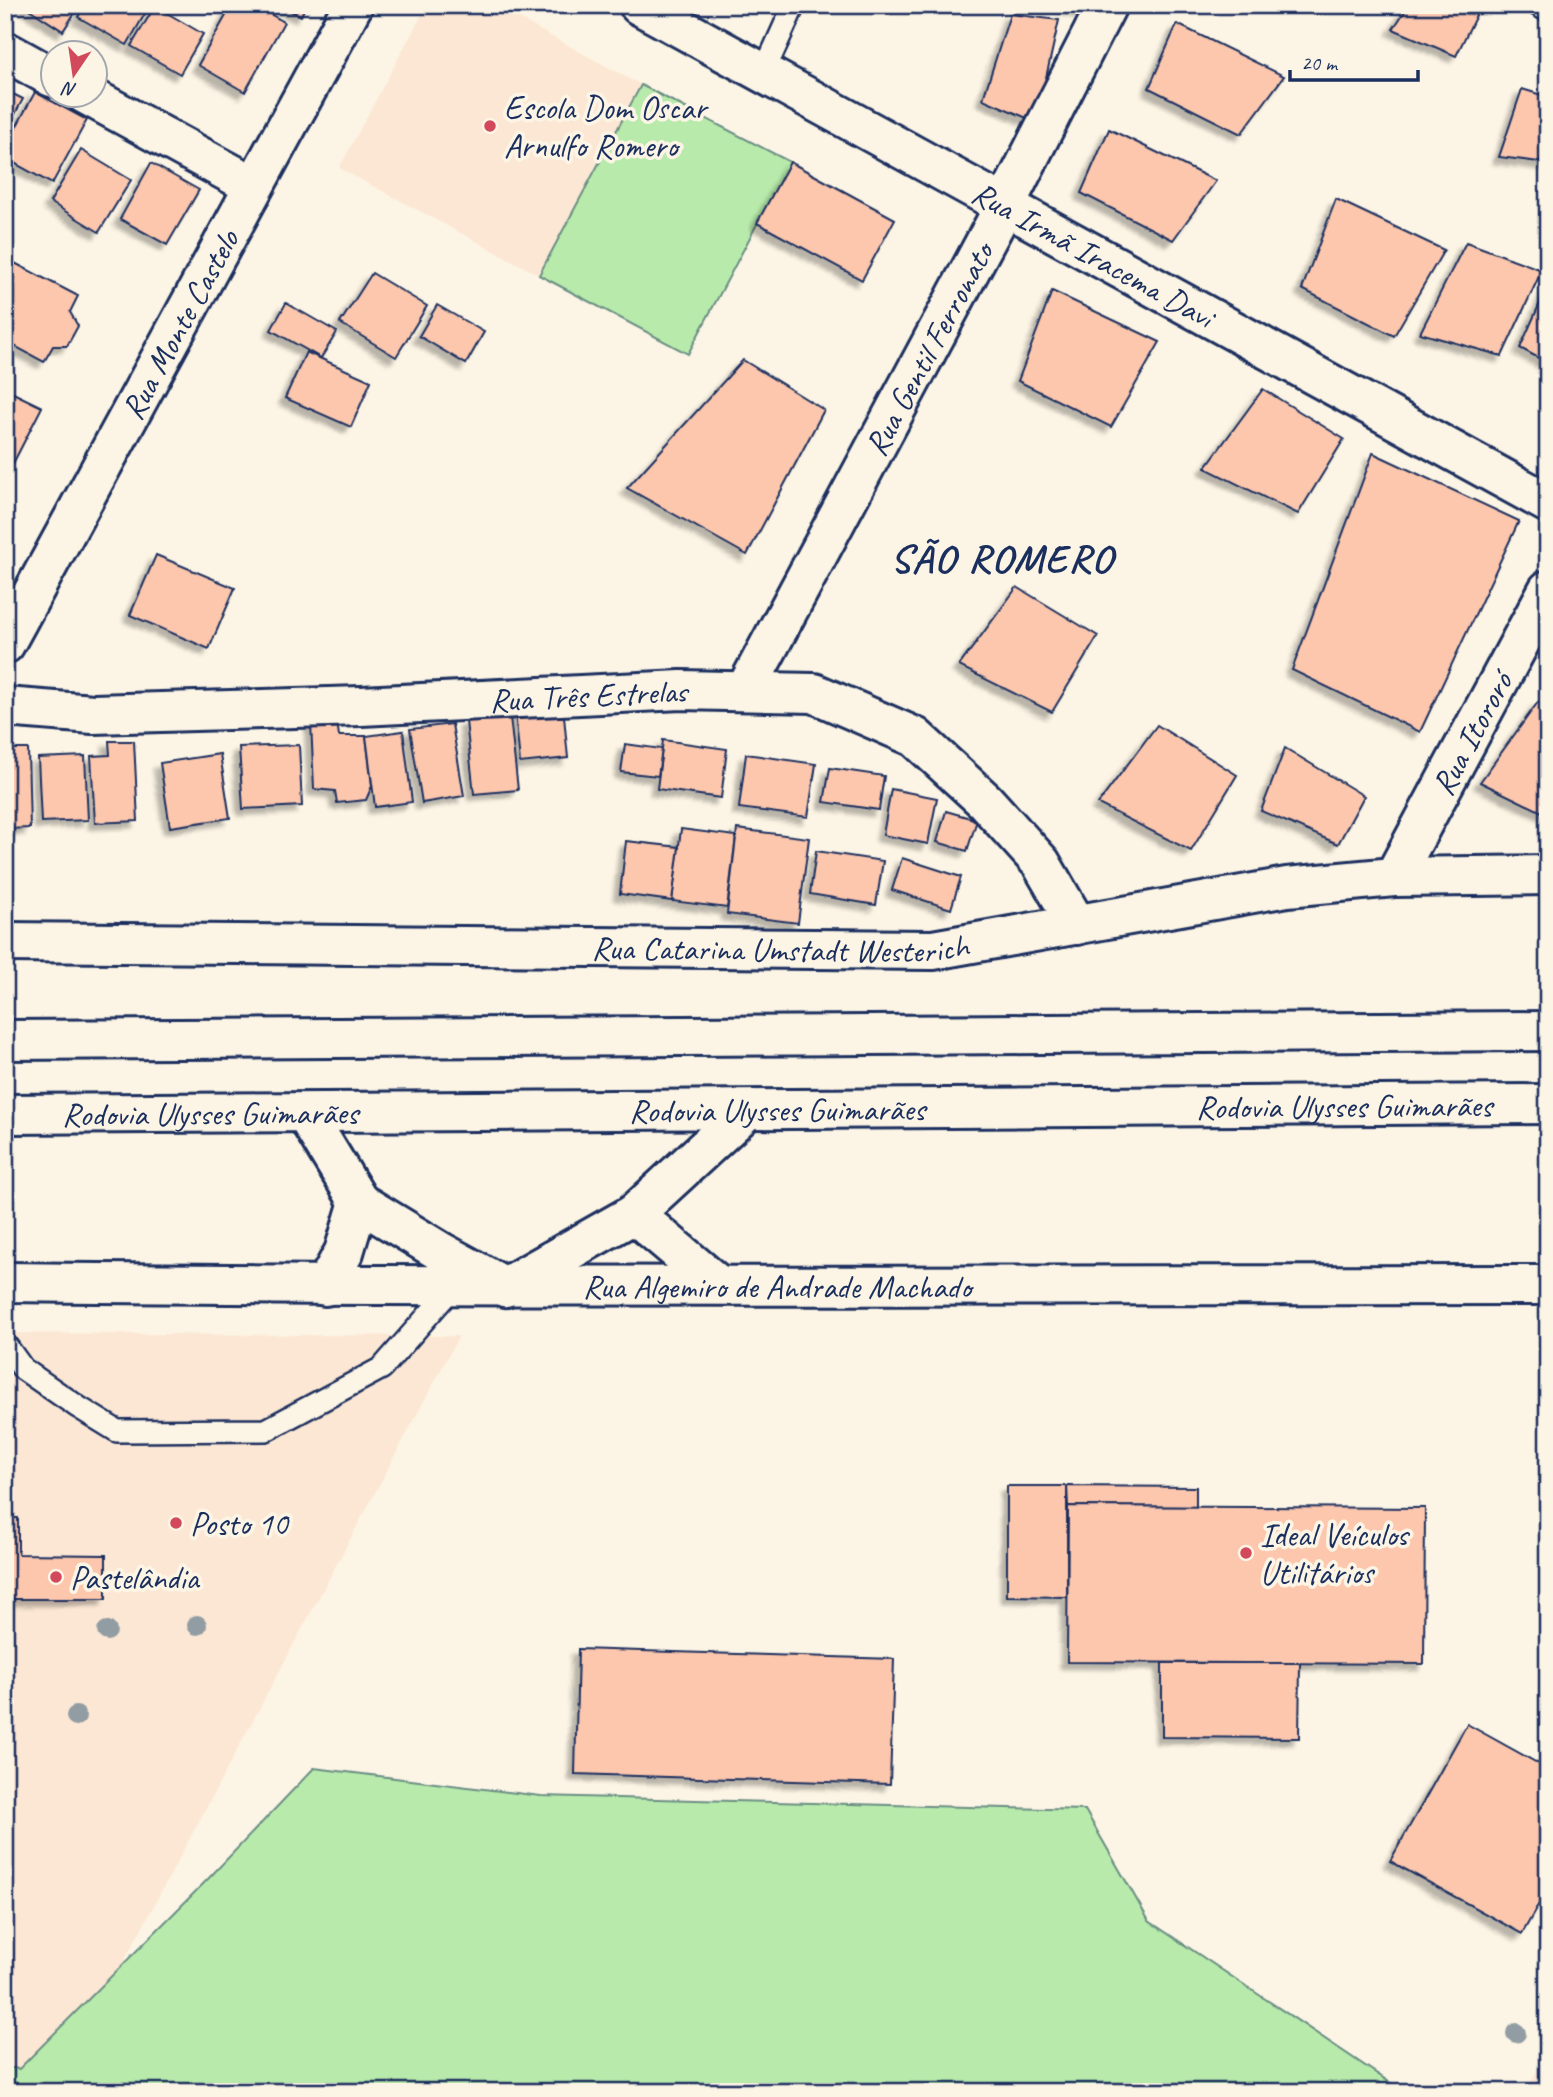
<svg xmlns="http://www.w3.org/2000/svg" width="1553" height="2097" viewBox="0 0 1553 2097" font-family="Caveat,sans-serif">
<style>
.built{fill:#fce7d4}
.green{fill:#b8ebab;stroke:#6a8d84;stroke-width:2}
.building{fill:#fcc7ad;stroke:#1b2f5e;stroke-width:2;filter:url(#shadow)}
.lines{fill:none;stroke-linecap:round;stroke-linejoin:round}
.service-casing{stroke:#1b2f5e;stroke-width:26}
.minor-casing{stroke:#1b2f5e;stroke-width:44}
.tertiary-casing{stroke:#1b2f5e;stroke-width:44}
.trunk-casing{stroke:#1b2f5e;stroke-width:44}
.service{stroke:#fcf5e5;stroke-width:21}
.minor{stroke:#fcf5e5;stroke-width:38}
.tertiary{stroke:#fcf5e5;stroke-width:38}
.trunk{stroke:#fcf5e5;stroke-width:38}
.tree{fill:#919da3}
.poi-dot{fill:#d1495b;stroke:#fcf5e5;stroke-width:2.5}
.labels{text-anchor:middle;stroke-width:7;stroke-linejoin:round;paint-order:stroke}
.poi-label{font-size:33px;fill:#1b2f5e;stroke:#fcf5e5;text-anchor:start}
.street-label{font-size:33px;fill:#1b2f5e;stroke:#fcf5e5}
.district-label{font-size:40px;font-weight:bold;letter-spacing:2px;fill:#1b2f5e;stroke:#fcf5e5}
</style>
<defs>
<filter id="shadow"><feDropShadow dx="-6" dy="6" stdDeviation="2" flood-color="#0004"/></filter>
</defs>
<rect width="100%" height="100%" fill="#fcf5e5"/>
<filter id="ink" filterUnits="userSpaceOnUse"><feTurbulence type="fractalNoise" baseFrequency=".0143" numOctaves="2"/><feDisplacementMap in="SourceGraphic" scale="14" xChannelSelector="R" yChannelSelector="G"/><feConvolveMatrix kernelMatrix="1 2 1 2 8 2 1 2 1" color-interpolation-filters="sRGB"/></filter>
<g filter="url(#ink)">
<!-- built -->
<g class="built">
<path d="M 427,5 L 494,5 L 641,85 L 539,275 L 339,168 Z"/>
<path d="M 5,1333 L 459,1336 L 54,2092 L 5,2092 Z"/>
<path d="M 1548,2052 L 1548,2092 L 1525,2092 Z"/>
</g>
<!-- green -->
<g class="green">
<path d="M 641,85 L 790,162 L 688,354 L 539,275 Z"/>
<path d="M 314,1768 L 541,1796 L 1085,1810 L 1149,1921 L 1404,2092 L 5,2092 L 5,2067 L 19,2069 L 207,1880 Z"/>
</g>
<!-- building -->
<g class="building">
<path d="M 23,5 L 80,5 L 63,31 Z"/>
<path d="M 85,5 L 150,5 L 127,45 L 78,17 Z"/>
<path d="M 232,5 L 254,5 L 284,22 L 245,92 L 198,65 Z"/>
<path d="M 279,5 L 306,5 L 301,16 Z"/>
<path d="M 1058,5 L 1095,5 L 1094,15 Z"/>
<path d="M 1409,5 L 1481,5 L 1456,56 L 1393,29 Z"/>
<path d="M 155,6 L 203,34 L 180,74 L 131,46 Z"/>
<path d="M 1010,14 L 1059,20 L 1036,122 L 983,99 Z"/>
<path d="M 1177,24 L 1284,76 L 1241,134 L 1149,88 Z"/>
<path d="M 1522,89 L 1548,97 L 1548,163 L 1499,157 Z"/>
<path d="M 5,90 L 23,99 L 5,133 Z"/>
<path d="M 35,92 L 87,120 L 52,184 L 5,158 L 5,148 Z"/>
<path d="M 1109,129 L 1216,181 L 1173,240 L 1081,193 Z"/>
<path d="M 81,150 L 131,180 L 99,232 L 50,202 Z"/>
<path d="M 790,162 L 895,219 L 862,280 L 757,223 Z"/>
<path d="M 151,163 L 199,190 L 167,245 L 120,219 Z"/>
<path d="M 1336,199 L 1444,250 L 1394,336 L 1302,289 Z"/>
<path d="M 1466,242 L 1542,270 L 1502,356 L 1420,333 Z"/>
<path d="M 5,258 L 78,296 L 70,312 L 78,326 L 67,346 L 53,346 L 44,362 L 5,341 Z"/>
<path d="M 372,273 L 427,306 L 396,357 L 340,323 Z"/>
<path d="M 1548,285 L 1548,363 L 1520,348 Z"/>
<path d="M 1052,291 L 1160,342 L 1111,427 L 1018,381 Z"/>
<path d="M 286,303 L 337,332 L 321,358 L 271,330 Z"/>
<path d="M 437,305 L 484,332 L 466,364 L 419,336 Z"/>
<path d="M 306,352 L 371,381 L 351,427 L 285,398 Z"/>
<path d="M 743,360 L 824,410 L 747,555 L 627,488 Z"/>
<path d="M 5,389 L 42,407 L 5,479 Z"/>
<path d="M 1263,389 L 1344,439 L 1298,514 L 1205,468 Z"/>
<path d="M 1373,453 L 1519,521 L 1420,732 L 1292,670 Z"/>
<path d="M 156,555 L 235,588 L 209,649 L 130,615 Z"/>
<path d="M 1017,587 L 1098,636 L 1052,712 L 959,666 Z"/>
<path d="M 1538,702 L 1548,708 L 1548,815 L 1480,782 Z"/>
<path d="M 563,706 L 568,758 L 520,763 L 515,711 Z"/>
<path d="M 510,717 L 518,790 L 474,794 L 466,721 Z"/>
<path d="M 337,721 L 339,736 L 366,736 L 372,786 L 366,800 L 337,803 L 335,791 L 314,789 L 311,722 Z"/>
<path d="M 452,724 L 464,796 L 422,803 L 410,729 Z"/>
<path d="M 1157,725 L 1237,775 L 1191,851 L 1098,804 Z"/>
<path d="M 403,731 L 412,802 L 375,807 L 366,736 Z"/>
<path d="M 663,740 L 727,749 L 721,798 L 657,789 Z"/>
<path d="M 109,741 L 134,741 L 138,821 L 95,823 L 91,756 L 110,755 Z"/>
<path d="M 625,744 L 662,749 L 658,776 L 621,772 Z"/>
<path d="M 299,745 L 302,806 L 243,809 L 239,747 Z"/>
<path d="M 1285,748 L 1364,796 L 1338,844 L 1261,811 Z"/>
<path d="M 5,749 L 28,749 L 30,828 L 7,829 L 8,886 L 5,886 Z"/>
<path d="M 220,754 L 230,818 L 170,827 L 160,763 Z"/>
<path d="M 746,754 L 816,764 L 808,817 L 739,808 Z"/>
<path d="M 85,756 L 88,820 L 41,822 L 38,758 Z"/>
<path d="M 830,768 L 884,776 L 879,810 L 824,802 Z"/>
<path d="M 891,789 L 937,798 L 928,844 L 883,835 Z"/>
<path d="M 946,811 L 977,820 L 967,851 L 937,842 Z"/>
<path d="M 681,829 L 736,836 L 727,908 L 672,901 Z"/>
<path d="M 737,829 L 809,838 L 798,923 L 727,914 Z"/>
<path d="M 626,841 L 679,847 L 672,901 L 620,894 Z"/>
<path d="M 816,851 L 883,861 L 876,905 L 810,894 Z"/>
<path d="M 902,858 L 961,877 L 951,909 L 892,890 Z"/>
<path d="M 1007,1486 L 1067,1486 L 1067,1597 L 1007,1596 Z"/>
<path d="M 1067,1486 L 1196,1487 L 1196,1507 L 1068,1506 Z"/>
<path d="M 1068,1506 L 1425,1508 L 1424,1664 L 1067,1662 Z"/>
<path d="M 5,1518 L 18,1518 L 18,1554 L 106,1555 L 106,1599 L 5,1599 Z"/>
<path d="M 578,1649 L 894,1659 L 890,1784 L 575,1774 Z"/>
<path d="M 1162,1663 L 1300,1663 L 1299,1738 L 1162,1737 Z"/>
<path d="M 1467,1724 L 1548,1769 L 1548,1888 L 1522,1934 L 1390,1861 Z"/>
<path d="M 1548,2078 L 1548,2092 L 1541,2092 Z"/>
</g>
<g class="lines">
<!-- service casing -->
<g class="service-casing">
<g id="service">
<path d="M 1538,5 L 1548,11"/>
<path d="M 763,74 L 794,5"/>
<path d="M 5,1344 L 23,1369 L 78,1407 L 117,1431 L 266,1430 L 382,1368 L 453,1287"/>
</g>
</g>
<!-- minor casing -->
<g class="minor-casing">
<g id="minor">
<path id="s1" d="M 639,5 L 1548,503"/>
<path d="M 5,51 L 52,77"/>
<path d="M 85,94 L 254,186"/>
<path id="s2" d="M 745,691 L 1004,207 L 1107,5"/>
<path id="s3" d="M 5,707 L 93,714 L 361,706 L 681,690 L 814,693 L 915,737 L 985,801 L 1041,863 L 1077,925"/>
<path id="s4" d="M 1394,877 L 1548,590"/>
</g>
</g>
<!-- tertiary casing -->
<g class="tertiary-casing">
<g id="tertiary">
<path id="s5" d="M 5,644 L 353,5"/>
<path id="s6" d="M 5,942 L 933,950 L 1287,887 L 1394,877 L 1548,875"/>
<path id="s7" d="M 5,1282 C 519,1288 1034,1285 1548,1285"/>
</g>
</g>
<!-- trunk casing -->
<g class="trunk-casing">
<g id="trunk">
<path d="M 5,1040 L 1548,1031"/>
<path d="M 305,1113 L 359,1202 L 441,1252 L 505,1287 L 634,1214 L 747,1110"/>
<path id="s8" d="M 5,1114 L 1548,1104"/>
<path d="M 634,1214 L 717,1284"/>
<path d="M 325,1286 L 344,1252 L 359,1202"/>
</g>
</g>
<!-- service -->
<use href="#service" class="service"/>
<!-- minor -->
<use href="#minor" class="minor"/>
<!-- tertiary -->
<use href="#tertiary" class="tertiary"/>
<!-- trunk -->
<use href="#trunk" class="trunk"/>
</g>
<!-- trees -->
<g class="tree">
<circle cx="197" cy="1625" r="10"/>
<circle cx="107" cy="1631" r="10"/>
<circle cx="76" cy="1716" r="10"/>
<circle cx="1516" cy="2033" r="10"/>
</g>
</g>
<!-- markers -->
<g class="poi-dot">
<circle cx="490" cy="126" r="7"/>
<circle cx="176" cy="1523" r="7"/>
<circle cx="1246" cy="1553" r="7"/>
<circle cx="56" cy="1577" r="7"/>
</g>
<g class="labels">
<!-- poi labels -->
<g class="poi-label">
<text x="504" y="119">Escola Dom Oscar<tspan x="504" dy="38">Arnulfo Romero</tspan></text>
<text x="190" y="1535">Posto 10</text>
<text x="1260" y="1546">Ideal Veículos<tspan x="1260" dy="38">Utilitários</tspan></text>
<text x="70" y="1589">Pastelândia</text>
</g>
<!-- street labels -->
<g class="street-label">
<text dy="12" stroke="none"><textPath href="#s1" startOffset="518">Rua Irmã Iracema Davi</textPath></text>
<text dy="12" stroke="none"><textPath href="#s5" startOffset="364">Rua Monte Castelo</textPath></text>
<text dy="12" stroke="none"><textPath href="#s2" startOffset="388">Rua Gentil Ferronato</textPath></text>
<text dy="12" stroke="none"><textPath href="#s3" startOffset="584">Rua Três Estrelas</textPath></text>
<text dy="12" stroke="none"><textPath href="#s4" startOffset="163">Rua Itororó</textPath></text>
<text dy="12" stroke="none"><textPath href="#s6" startOffset="775">Rua Catarina Umstadt Westerich</textPath></text>
<text dy="12" stroke="none"><textPath href="#s8" startOffset="1339">Rodovia Ulysses Guimarães</textPath></text>
<text dy="12" stroke="none"><textPath href="#s8" startOffset="772">Rodovia Ulysses Guimarães</textPath></text>
<text dy="12" stroke="none"><textPath href="#s8" startOffset="205">Rodovia Ulysses Guimarães</textPath></text>
<text dy="12" stroke="none"><textPath href="#s7" startOffset="772">Rua Algemiro de Andrade Machado</textPath></text>
</g>
<!-- district labels -->
<g class="district-label">
<text x="1002" y="572">SÃO ROMERO</text>
</g>
</g>
<!-- margin -->
<rect width="1553" height="2097" fill="none" stroke="#fcf5e5" stroke-width="28"/>
<rect x="14" y="14" width="1525" height="2069" fill="none" stroke="#1b2f5e" stroke-width="2.5" filter="url(#ink)"/>
<!-- north arrow -->
<g transform="translate(74 74) rotate(193)"><circle r="33" fill="#fcf5e5" stroke="#a2a6af" stroke-width="2"/>
<path d="M0-5L12 26L0 18L-12 26Z" fill="#d1495b"/>
<text y="-10" font-size="19" font-weight="bold" text-anchor="middle" fill="#1b2f5e">N</text>
</g>
<!-- scale -->
<path d="M1290 70v10h128v-10" fill="none" stroke="#1b2f5e" stroke-width="3.5"/>
<text x="1301" y="70" font-size="21" fill="#1b2f5e" stroke="#fcf5e5" stroke-width="5" paint-order="stroke">20 m</text>
</svg>
